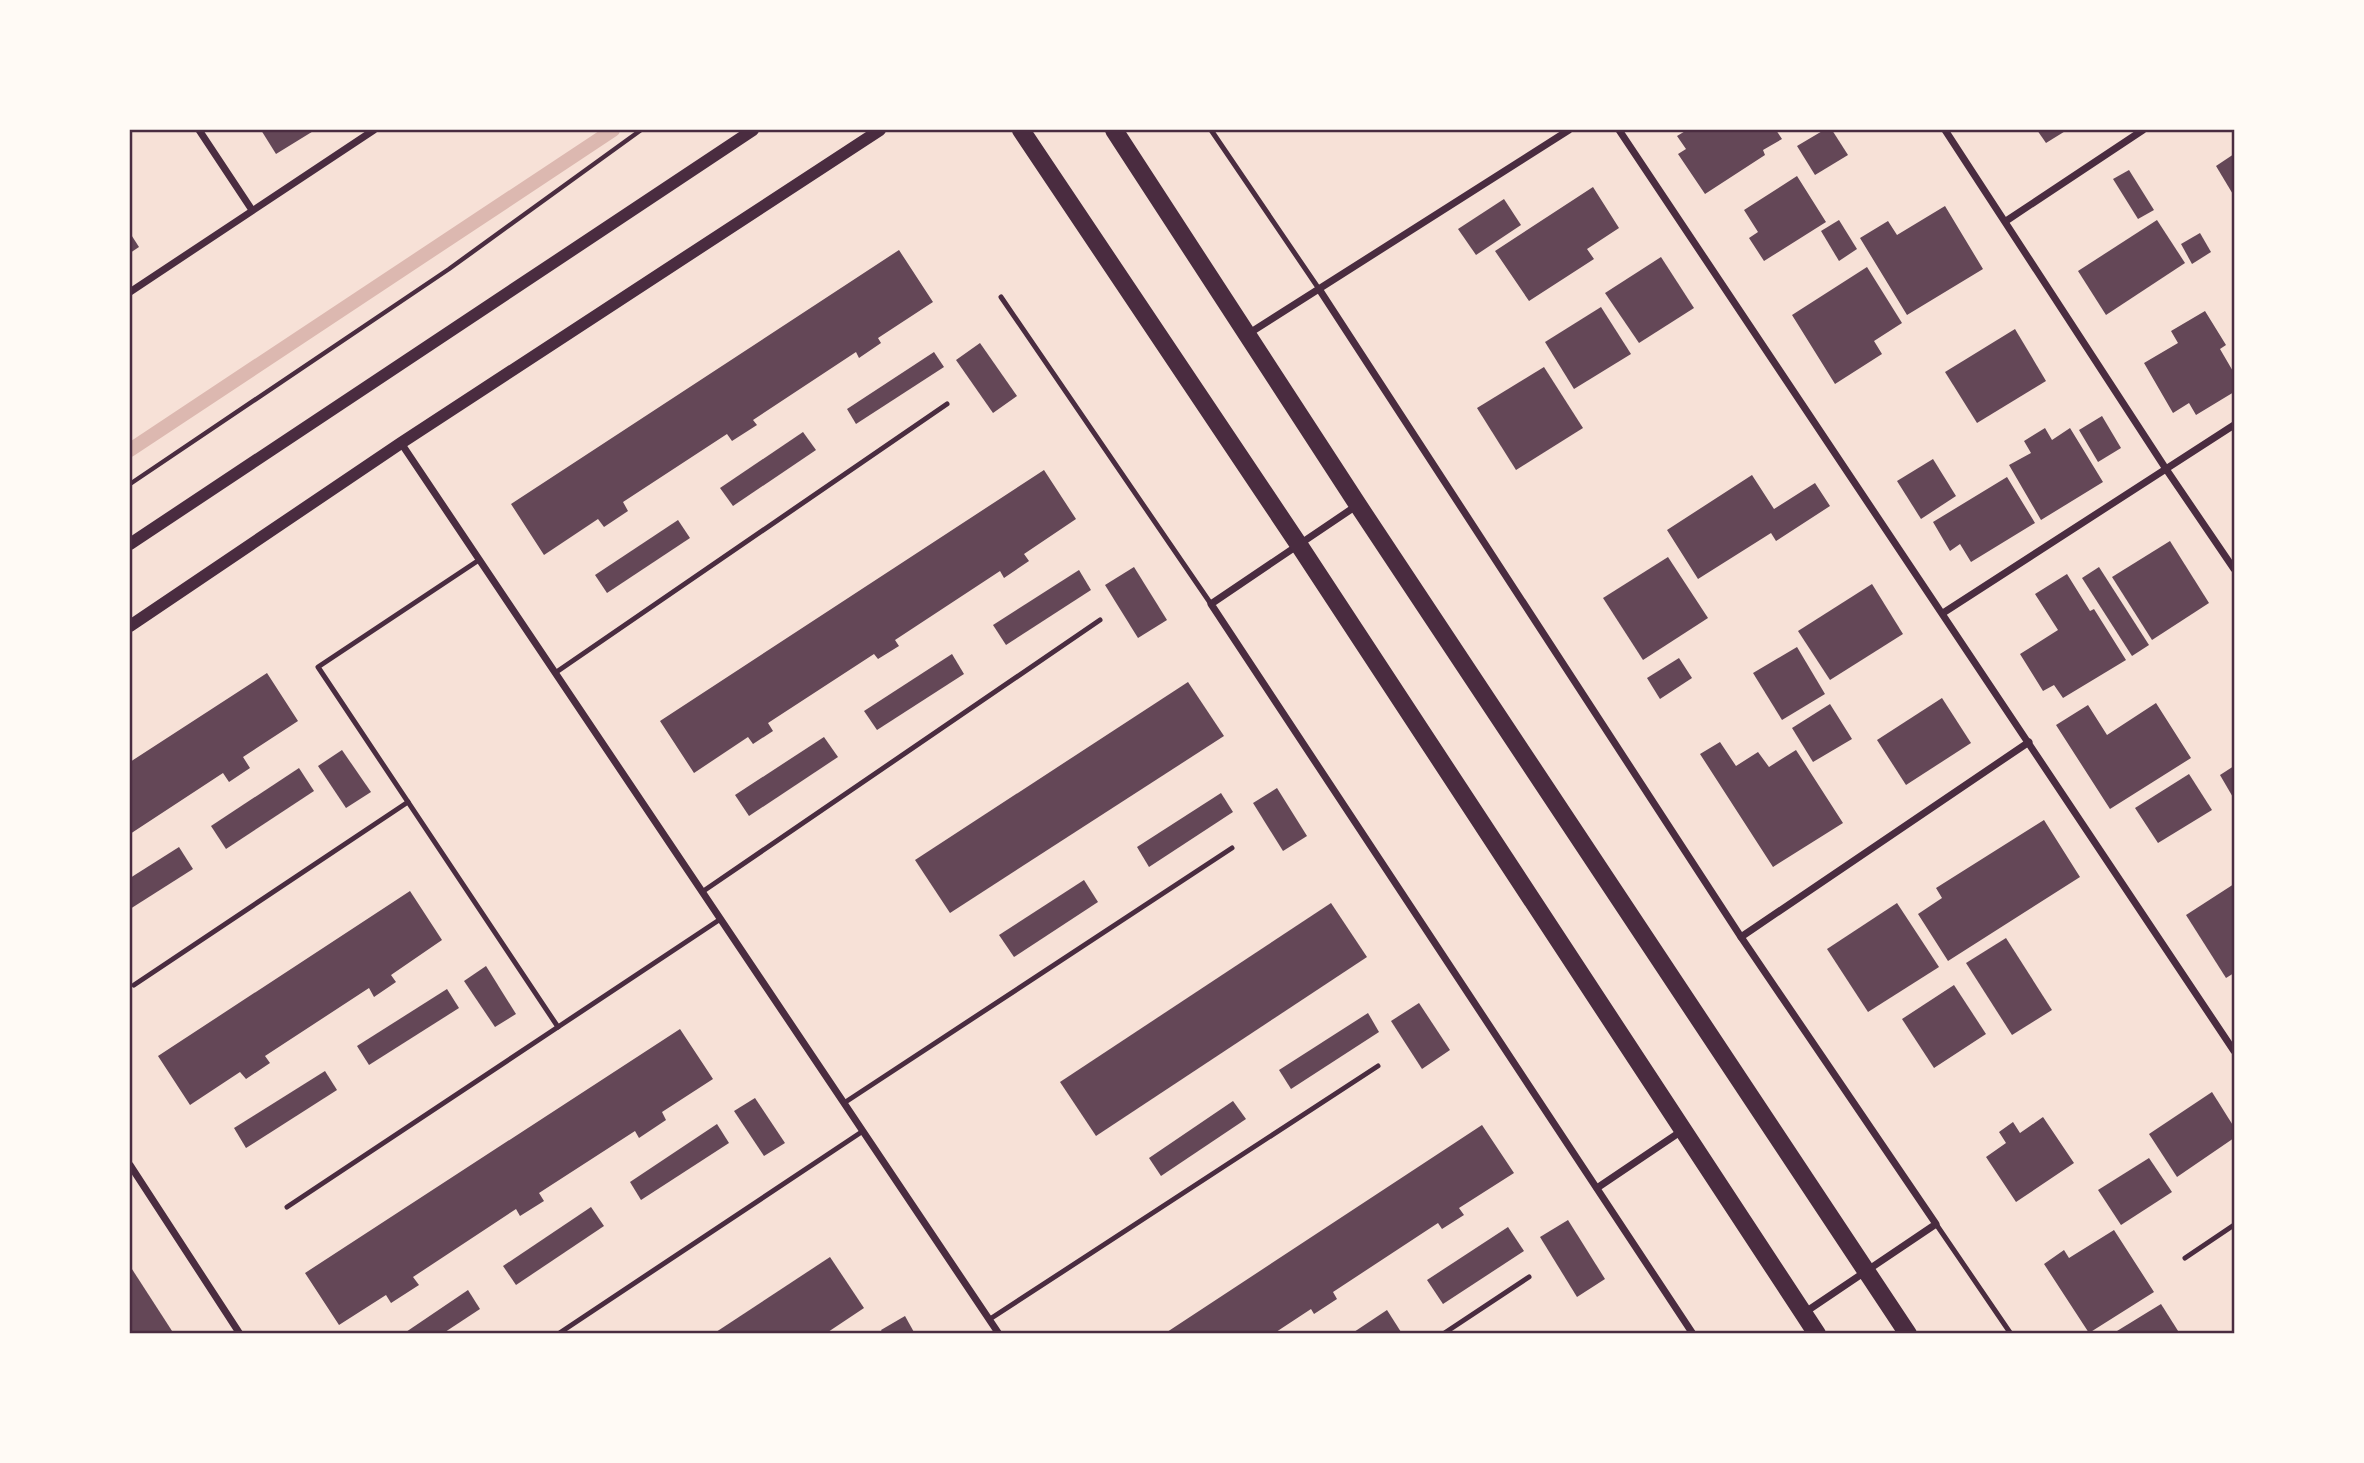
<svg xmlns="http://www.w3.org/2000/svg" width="2364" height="1463" viewBox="0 0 2364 1463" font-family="Lato,sans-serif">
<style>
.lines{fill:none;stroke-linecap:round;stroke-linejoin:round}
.stream{stroke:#dcb8b0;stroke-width:14}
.building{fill:#644757}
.path{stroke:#4a2c40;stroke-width:4.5}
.service{stroke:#4a2c40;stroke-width:5}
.minor{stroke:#4a2c40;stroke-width:7}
.tertiary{stroke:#4a2c40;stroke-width:12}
.primary{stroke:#4a2c40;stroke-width:18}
.neatline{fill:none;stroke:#4a2c40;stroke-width:2.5}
</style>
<rect width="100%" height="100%" fill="#f7e1d7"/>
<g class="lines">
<!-- stream -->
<path class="stream" d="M 130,450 L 613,130"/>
</g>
<!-- building -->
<g class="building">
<path d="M 261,130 L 315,130 L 276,154 Z"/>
<path d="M 1687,130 L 1776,130 L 1782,139 L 1763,150 L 1765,155 L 1705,194 L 1678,154 L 1686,149 L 1677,136 Z"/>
<path d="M 1824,130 L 1832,130 L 1848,155 L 1815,175 L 1797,146 Z"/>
<path d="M 2037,130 L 2067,130 L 2046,143 Z"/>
<path d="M 2234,154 L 2234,196 L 2216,166 Z"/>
<path d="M 2129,170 L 2154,210 L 2138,219 L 2113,179 Z"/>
<path d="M 1797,176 L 1826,222 L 1764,261 L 1749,238 L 1758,232 L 1744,210 Z"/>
<path d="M 1593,187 L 1619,228 L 1587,249 L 1594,259 L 1529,301 L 1495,251 Z"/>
<path d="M 1504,199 L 1521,225 L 1476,255 L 1458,229 Z"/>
<path d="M 1945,206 L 1983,269 L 1907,315 L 1860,238 L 1888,221 L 1897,235 Z"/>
<path d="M 1839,220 L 1857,249 L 1839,261 L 1821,231 Z"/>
<path d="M 2157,220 L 2185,263 L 2106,315 L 2078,271 Z"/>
<path d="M 130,233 L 139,247 L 130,253 Z"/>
<path d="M 2200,233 L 2211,252 L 2192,264 L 2181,244 Z"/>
<path d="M 899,250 L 933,302 L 878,338 L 881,343 L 859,358 L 856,352 L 753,420 L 757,425 L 732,441 L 727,434 L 623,502 L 628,511 L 604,527 L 598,519 L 544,555 L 511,504 Z"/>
<path d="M 1661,257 L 1694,308 L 1639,343 L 1605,293 Z"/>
<path d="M 1867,267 L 1902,323 L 1874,341 L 1882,354 L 1835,384 L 1792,315 Z"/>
<path d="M 1601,307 L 1631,354 L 1574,389 L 1545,342 Z"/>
<path d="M 2205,311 L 2226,345 L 2220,349 L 2234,373 L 2234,392 L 2196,415 L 2189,403 L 2173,413 L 2144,363 L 2178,343 L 2171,331 Z"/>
<path d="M 2015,329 L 2046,381 L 1977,423 L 1945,372 Z"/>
<path d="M 980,343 L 1017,396 L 993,413 L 956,360 Z"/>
<path d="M 934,352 L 944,367 L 856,424 L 847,409 Z"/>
<path d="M 1544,367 L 1583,428 L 1516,470 L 1477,408 Z"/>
<path d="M 2102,416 L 2121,448 L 2098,462 L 2079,430 Z"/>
<path d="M 2045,428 L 2052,440 L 2070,428 L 2103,482 L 2041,520 L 2009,465 L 2031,453 L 2024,441 Z"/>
<path d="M 803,432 L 816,450 L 733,506 L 720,488 Z"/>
<path d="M 1933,459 L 1956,496 L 1921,519 L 1897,481 Z"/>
<path d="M 1044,470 L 1076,519 L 1024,554 L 1029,561 L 1004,578 L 1000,571 L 895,640 L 899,646 L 878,659 L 874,654 L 768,723 L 773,731 L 753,744 L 748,737 L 694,773 L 660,721 Z"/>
<path d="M 1752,475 L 1774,509 L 1815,483 L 1830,506 L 1776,541 L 1771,533 L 1698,579 L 1667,530 Z"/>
<path d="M 2007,477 L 2035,523 L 1971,562 L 1960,544 L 1950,551 L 1933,522 Z"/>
<path d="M 678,520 L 690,538 L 607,593 L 595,575 Z"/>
<path d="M 2170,541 L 2209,603 L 2152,640 L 2112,577 Z"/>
<path d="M 1668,557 L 1708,618 L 1643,660 L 1603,598 Z"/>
<path d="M 1134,567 L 1167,620 L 1138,638 L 1105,585 Z"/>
<path d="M 2099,567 L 2149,645 L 2132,656 L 2082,578 Z"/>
<path d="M 1079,570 L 1091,590 L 1006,645 L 993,625 Z"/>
<path d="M 2067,574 L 2090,611 L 2094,609 L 2126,660 L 2063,698 L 2054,685 L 2043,691 L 2020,654 L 2058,630 L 2035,594 Z"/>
<path d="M 1872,584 L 1903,634 L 1830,680 L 1798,631 Z"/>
<path d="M 1797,647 L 1825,694 L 1782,720 L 1753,673 Z"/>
<path d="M 952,654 L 964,674 L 877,730 L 864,711 Z"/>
<path d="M 1679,658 L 1692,678 L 1660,699 L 1647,678 Z"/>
<path d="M 267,673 L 298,721 L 243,757 L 250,768 L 229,782 L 223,773 L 130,834 L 130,762 Z"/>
<path d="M 1188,682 L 1224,736 L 950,913 L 915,860 Z"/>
<path d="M 1942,698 L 1971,743 L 1906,785 L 1877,740 Z"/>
<path d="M 2156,703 L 2191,758 L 2110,809 L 2056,725 L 2088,705 L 2107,735 Z"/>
<path d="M 1830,704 L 1852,739 L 1813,762 L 1792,728 Z"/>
<path d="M 824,737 L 838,757 L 749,816 L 735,795 Z"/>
<path d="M 1720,742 L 1736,766 L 1758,752 L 1769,767 L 1796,750 L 1843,823 L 1773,867 L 1700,754 Z"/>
<path d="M 342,750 L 371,792 L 346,808 L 318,766 Z"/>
<path d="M 2234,766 L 2234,799 L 2220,775 Z"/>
<path d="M 299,768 L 314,791 L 226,849 L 211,826 Z"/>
<path d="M 2189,774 L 2212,810 L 2158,843 L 2135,808 Z"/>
<path d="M 1277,788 L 1307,836 L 1283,851 L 1253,803 Z"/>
<path d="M 1221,793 L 1233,812 L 1149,867 L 1137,847 Z"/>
<path d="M 2044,820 L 2080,877 L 1948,961 L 1918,914 L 1942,898 L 1936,888 Z"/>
<path d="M 179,847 L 193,869 L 130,909 L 130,878 Z"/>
<path d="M 1084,880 L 1098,902 L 1014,957 L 999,935 Z"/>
<path d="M 2234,884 L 2234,973 L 2226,978 L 2186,915 Z"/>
<path d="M 410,891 L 442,940 L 391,975 L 396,982 L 374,997 L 369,988 L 265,1056 L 270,1063 L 246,1079 L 240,1072 L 190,1105 L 158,1056 Z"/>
<path d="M 1331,903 L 1367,957 L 1096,1136 L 1060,1082 Z"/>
<path d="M 1897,903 L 1939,967 L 1868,1012 L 1827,949 Z"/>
<path d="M 2006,938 L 2052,1010 L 2012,1035 L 1966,963 Z"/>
<path d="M 486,966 L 516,1014 L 495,1027 L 464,981 Z"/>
<path d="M 1954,985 L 1986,1034 L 1934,1068 L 1902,1019 Z"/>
<path d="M 447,989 L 459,1008 L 369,1065 L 357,1046 Z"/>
<path d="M 1419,1003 L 1450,1050 L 1422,1069 L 1391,1021 Z"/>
<path d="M 1368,1013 L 1379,1032 L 1291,1089 L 1279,1070 Z"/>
<path d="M 680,1029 L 713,1079 L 662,1112 L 666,1120 L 639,1138 L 635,1131 L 539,1193 L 544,1201 L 520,1216 L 516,1209 L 413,1277 L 419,1285 L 391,1303 L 386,1295 L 339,1325 L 305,1273 Z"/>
<path d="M 325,1071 L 337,1090 L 246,1148 L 234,1128 Z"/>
<path d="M 2212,1092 L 2234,1127 L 2234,1138 L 2177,1177 L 2149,1134 Z"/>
<path d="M 755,1098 L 785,1143 L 764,1156 L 734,1111 Z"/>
<path d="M 1233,1101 L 1246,1119 L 1161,1176 L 1149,1158 Z"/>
<path d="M 2043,1117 L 2074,1163 L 2016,1202 L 1986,1157 L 2006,1143 L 1999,1132 L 2013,1122 L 2020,1133 Z"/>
<path d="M 717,1124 L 729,1143 L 641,1200 L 630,1182 Z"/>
<path d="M 1482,1125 L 1514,1173 L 1459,1208 L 1464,1215 L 1442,1229 L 1438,1223 L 1333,1292 L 1337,1299 L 1314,1314 L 1311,1309 L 1273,1334 L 1164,1334 Z"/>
<path d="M 2149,1158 L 2172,1192 L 2121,1225 L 2098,1190 Z"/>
<path d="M 591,1207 L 604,1226 L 516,1285 L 503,1266 Z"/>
<path d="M 1568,1220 L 1605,1279 L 1577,1297 L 1540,1237 Z"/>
<path d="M 1508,1227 L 1524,1251 L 1443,1304 L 1427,1280 Z"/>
<path d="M 2114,1230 L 2154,1292 L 2089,1333 L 2044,1264 L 2064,1250 L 2069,1258 Z"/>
<path d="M 830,1257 L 864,1308 L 825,1334 L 713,1334 Z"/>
<path d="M 130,1266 L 174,1334 L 130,1334 Z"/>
<path d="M 468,1290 L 480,1309 L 442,1334 L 403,1334 Z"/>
<path d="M 2161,1304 L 2180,1334 L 2119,1334 L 2117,1331 Z"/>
<path d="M 1387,1310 L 1401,1332 L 1351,1334 Z"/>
<path d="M 905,1316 L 915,1334 L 883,1334 L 881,1330 Z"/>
</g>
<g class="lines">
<!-- path -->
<path class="path" d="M 130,484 L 449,269 L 641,130"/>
<!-- service -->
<g class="service">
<path d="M 1211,130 L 1319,289"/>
<path d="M 1001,297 L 1211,604"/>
<path d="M 479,560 L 318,667 L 558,1027 L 719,920"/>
<path d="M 555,673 L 947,404"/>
<path d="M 702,892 L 1100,620"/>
<path d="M 134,985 L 408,802"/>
<path d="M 844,1103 L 1232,848"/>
<path d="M 287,1207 L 558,1027"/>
<path d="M 1936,1224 L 2011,1334"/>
<path d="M 2185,1258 L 2234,1225"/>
<path d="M 990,1319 L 1378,1066"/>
<path d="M 558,1334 L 863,1131"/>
<path d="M 1443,1334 L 1529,1277"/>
</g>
<!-- minor -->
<g class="minor">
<path d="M 199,130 L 252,210"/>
<path d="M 1619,130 L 2234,1051"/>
<path d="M 1945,130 L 2166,469 L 2234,569"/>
<path d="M 2006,221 L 2143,130"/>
<path d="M 1319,289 L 1741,937"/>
<path d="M 130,292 L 374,130"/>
<path d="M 1248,334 L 1569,130"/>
<path d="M 401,443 L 999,1334"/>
<path d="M 1356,506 L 1211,604 L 1693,1334"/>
<path d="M 1943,613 L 2234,425"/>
<path d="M 130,1165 L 240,1334"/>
<path d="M 1597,1188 L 1683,1130"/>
<path d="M 1804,1313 L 1936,1224 L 1741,937 L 2029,742"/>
</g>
<!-- tertiary -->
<g class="tertiary">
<path d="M 130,544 L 753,130"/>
<path d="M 130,626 L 401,443 L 880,130"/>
</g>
<!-- primary -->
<g class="primary">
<path d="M 1021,130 L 1299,545 L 1817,1334"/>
<path d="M 1114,130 L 1358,505 L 1908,1334"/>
</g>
</g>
<!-- border -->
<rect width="2364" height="1463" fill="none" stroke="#fffaf5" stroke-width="262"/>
<rect x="131" y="131" width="2102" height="1201" class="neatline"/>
</svg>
